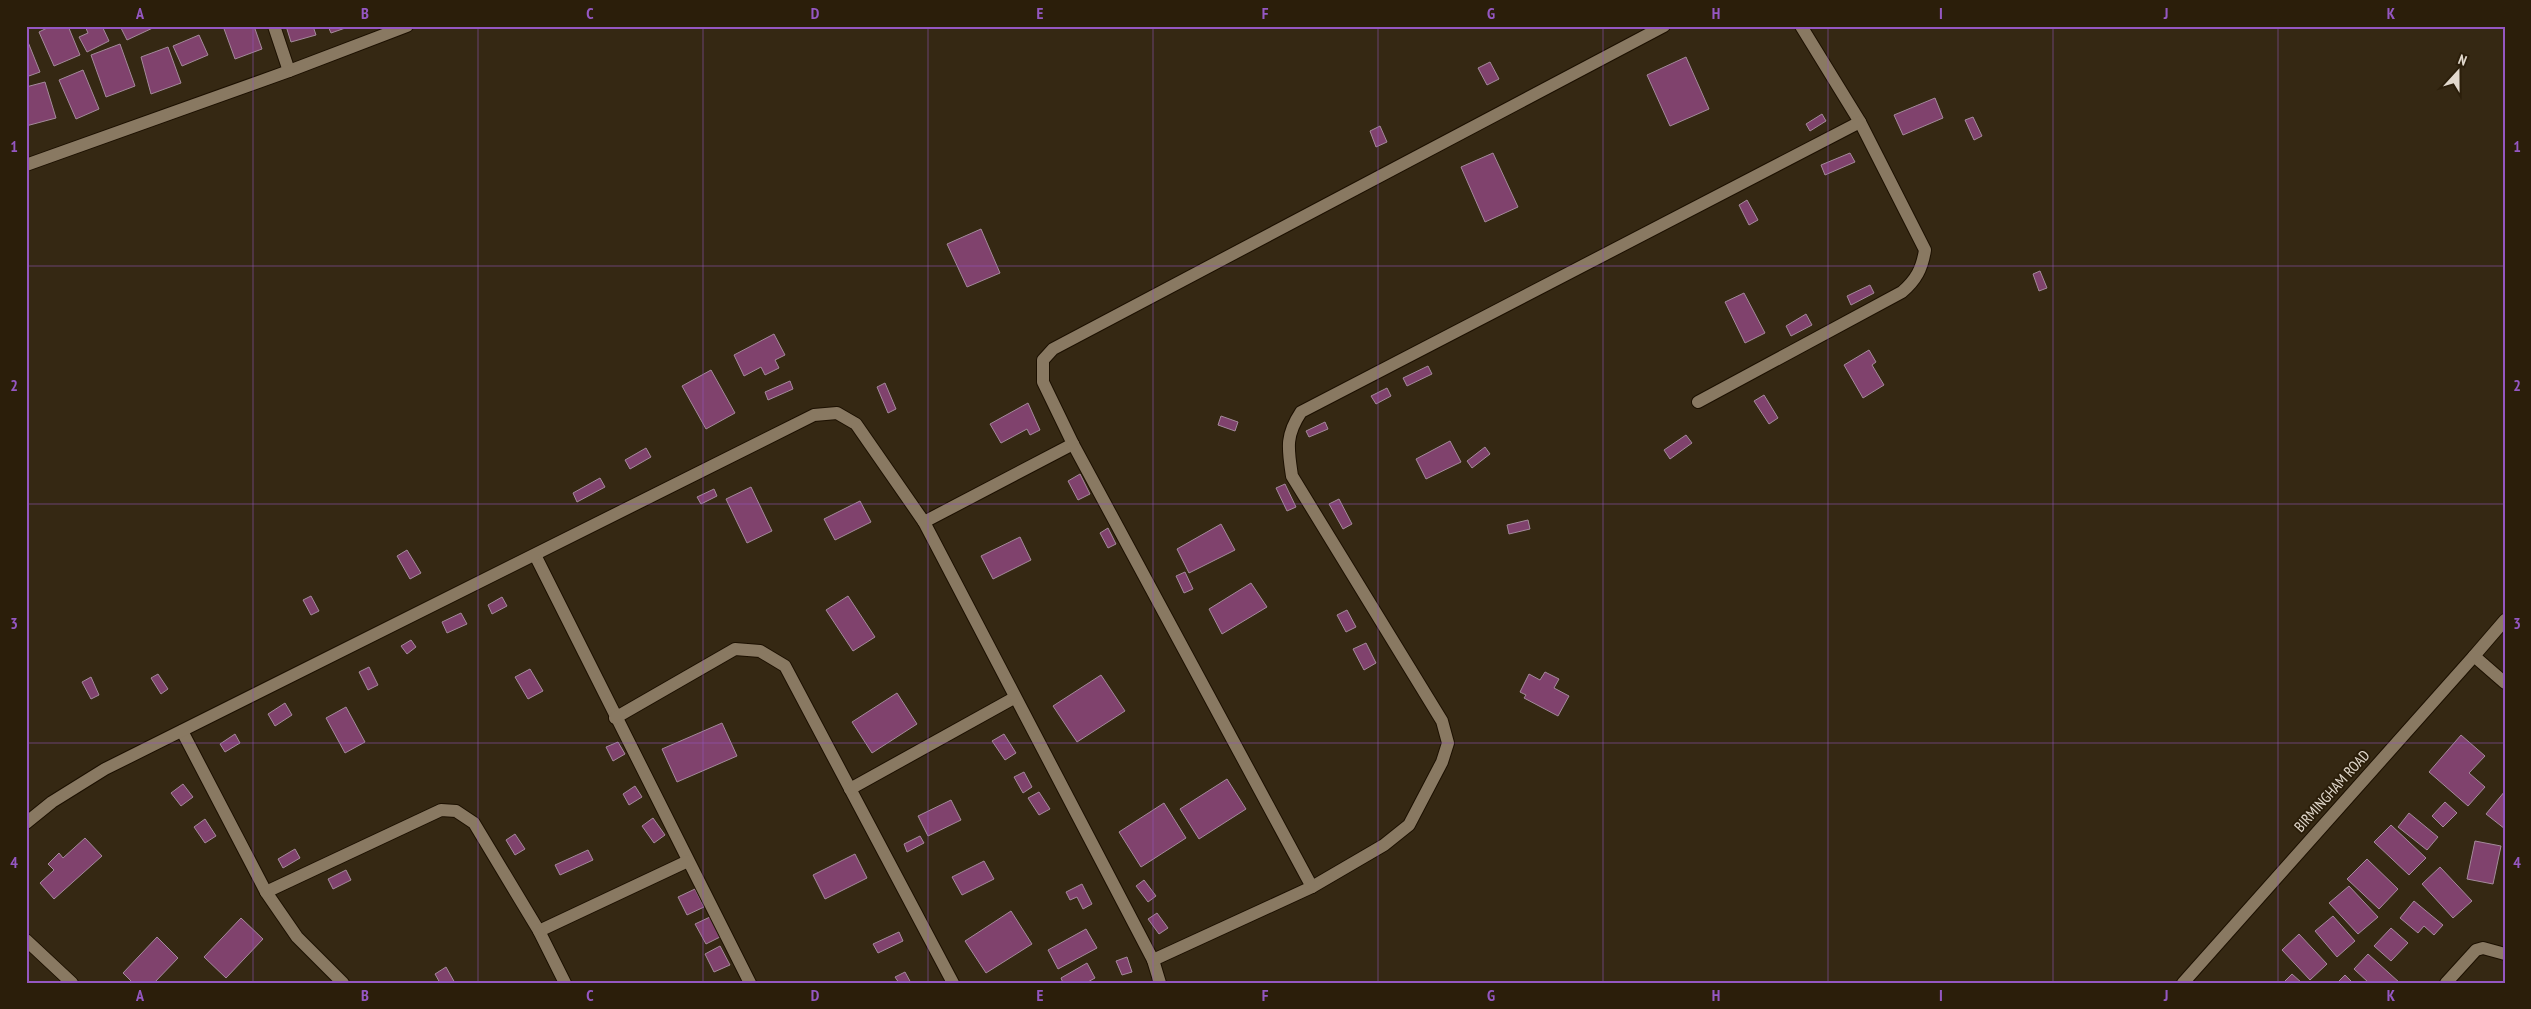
<svg xmlns="http://www.w3.org/2000/svg" width="2531" height="1009" viewBox="0 0 2531 1009" font-family="'PT Sans Narrow',sans-serif">
<style>
.building{fill:#80426d;stroke:#a48a9b}
.lines{fill:none;stroke-linecap:round;stroke-linejoin:round}
.minor-casing{stroke:#1c1000;stroke-width:14}
.tertiary-casing{stroke:#1c1000;stroke-width:14}
.minor{stroke:#897962;stroke-width:12}
.tertiary{stroke:#897962;stroke-width:12}
.grid{fill:none;stroke:#9557c2;stroke-width:1;stroke-opacity:0.55}
.labels{text-anchor:middle;stroke-width:4;stroke-linejoin:round;paint-order:stroke}
.street-label{font-size:15px;fill:#e2d9cd;stroke:#2b1e0a}
.neatline{fill:none;stroke:#9557c2;stroke-width:2}
.grid-label{font-size:16px;text-anchor:middle;font-weight:bold;fill:#9557c2}
</style>
<rect width="100%" height="100%" fill="#352813"/>
<!-- building -->
<g class="building">
<path d="M 51,26 L 68,26 L 80,55 L 54,66 L 39,32 Z"/>
<path d="M 85,26 L 102,26 L 109,41 L 87,52 L 79,37 L 88,33 Z"/>
<path d="M 120,26 L 157,26 L 127,40 Z"/>
<path d="M 223,26 L 254,26 L 262,49 L 235,59 Z"/>
<path d="M 286,26 L 313,26 L 316,35 L 291,42 Z"/>
<path d="M 328,26 L 351,26 L 331,33 Z"/>
<path d="M 199,35 L 208,55 L 182,66 L 173,46 Z"/>
<path d="M 28,42 L 40,72 L 26,77 L 26,43 Z"/>
<path d="M 120,44 L 135,86 L 106,97 L 91,55 Z"/>
<path d="M 168,47 L 181,83 L 151,94 L 141,57 Z"/>
<path d="M 1686,57 L 1709,109 L 1670,126 L 1647,75 Z"/>
<path d="M 1490,62 L 1499,79 L 1487,85 L 1478,68 Z"/>
<path d="M 83,70 L 99,109 L 76,119 L 59,80 Z"/>
<path d="M 45,82 L 56,118 L 26,126 L 26,87 Z"/>
<path d="M 1935,98 L 1943,118 L 1903,135 L 1894,115 Z"/>
<path d="M 1822,114 L 1826,121 L 1810,131 L 1806,124 Z"/>
<path d="M 1973,117 L 1982,136 L 1974,140 L 1965,120 Z"/>
<path d="M 1380,126 L 1387,142 L 1376,147 L 1370,131 Z"/>
<path d="M 1493,153 L 1518,207 L 1485,222 L 1461,167 Z"/>
<path d="M 1850,153 L 1855,162 L 1825,175 L 1821,165 Z"/>
<path d="M 1747,200 L 1758,220 L 1749,225 L 1739,205 Z"/>
<path d="M 981,229 L 1000,273 L 967,287 L 947,244 Z"/>
<path d="M 2040,271 L 2047,288 L 2039,291 L 2033,274 Z"/>
<path d="M 1870,285 L 1874,293 L 1851,305 L 1847,296 Z"/>
<path d="M 1744,293 L 1765,333 L 1745,343 L 1725,302 Z"/>
<path d="M 1806,314 L 1812,325 L 1791,336 L 1786,326 Z"/>
<path d="M 774,334 L 785,355 L 775,360 L 779,368 L 765,375 L 761,367 L 744,376 L 734,355 Z"/>
<path d="M 1869,350 L 1876,362 L 1872,365 L 1884,385 L 1863,398 L 1844,365 Z"/>
<path d="M 1428,366 L 1432,374 L 1407,386 L 1403,378 Z"/>
<path d="M 711,370 L 735,413 L 706,429 L 682,386 Z"/>
<path d="M 790,381 L 793,389 L 768,400 L 765,392 Z"/>
<path d="M 885,383 L 896,409 L 888,413 L 877,387 Z"/>
<path d="M 1387,388 L 1391,396 L 1376,404 L 1371,396 Z"/>
<path d="M 1764,395 L 1778,418 L 1769,424 L 1754,401 Z"/>
<path d="M 1028,403 L 1040,430 L 1030,435 L 1027,429 L 1001,443 L 990,424 Z"/>
<path d="M 1221,416 L 1238,422 L 1235,431 L 1218,425 Z"/>
<path d="M 1325,422 L 1328,429 L 1309,437 L 1306,431 Z"/>
<path d="M 1686,435 L 1692,443 L 1670,459 L 1664,450 Z"/>
<path d="M 1450,441 L 1461,462 L 1426,479 L 1416,459 Z"/>
<path d="M 1485,447 L 1490,454 L 1472,468 L 1467,461 Z"/>
<path d="M 646,448 L 651,457 L 630,469 L 625,460 Z"/>
<path d="M 1080,474 L 1090,494 L 1078,500 L 1068,481 Z"/>
<path d="M 600,478 L 605,487 L 577,502 L 573,493 Z"/>
<path d="M 1285,484 L 1296,507 L 1287,511 L 1276,488 Z"/>
<path d="M 751,487 L 772,531 L 747,543 L 726,499 Z"/>
<path d="M 714,489 L 717,496 L 701,504 L 697,497 Z"/>
<path d="M 1339,499 L 1352,524 L 1343,529 L 1329,504 Z"/>
<path d="M 860,501 L 871,522 L 835,540 L 824,519 Z"/>
<path d="M 1528,520 L 1530,529 L 1509,534 L 1507,525 Z"/>
<path d="M 1221,524 L 1235,550 L 1189,573 L 1177,549 Z"/>
<path d="M 1108,528 L 1116,544 L 1108,548 L 1100,533 Z"/>
<path d="M 1020,537 L 1031,560 L 993,579 L 981,556 Z"/>
<path d="M 407,550 L 421,573 L 410,579 L 397,556 Z"/>
<path d="M 1185,572 L 1193,589 L 1184,593 L 1176,576 Z"/>
<path d="M 1251,583 L 1267,607 L 1222,634 L 1209,609 Z"/>
<path d="M 311,596 L 319,611 L 311,615 L 303,600 Z"/>
<path d="M 848,596 L 875,637 L 853,651 L 826,610 Z"/>
<path d="M 502,597 L 507,606 L 492,614 L 488,605 Z"/>
<path d="M 1347,610 L 1356,627 L 1346,632 L 1337,615 Z"/>
<path d="M 461,613 L 467,624 L 447,633 L 442,622 Z"/>
<path d="M 411,640 L 416,647 L 407,654 L 401,646 Z"/>
<path d="M 1366,643 L 1376,663 L 1364,670 L 1353,649 Z"/>
<path d="M 369,667 L 378,685 L 368,690 L 359,672 Z"/>
<path d="M 530,669 L 543,691 L 528,699 L 515,677 Z"/>
<path d="M 1545,672 L 1559,679 L 1554,688 L 1569,696 L 1558,716 L 1524,698 L 1526,695 L 1520,692 L 1529,674 L 1540,680 Z"/>
<path d="M 158,674 L 168,689 L 161,694 L 151,678 Z"/>
<path d="M 1101,675 L 1125,711 L 1077,742 L 1053,706 Z"/>
<path d="M 91,677 L 99,695 L 91,699 L 82,682 Z"/>
<path d="M 897,693 L 917,724 L 872,753 L 852,722 Z"/>
<path d="M 285,703 L 292,715 L 275,726 L 268,714 Z"/>
<path d="M 346,707 L 365,742 L 345,753 L 326,718 Z"/>
<path d="M 722,723 L 737,756 L 677,782 L 662,749 Z"/>
<path d="M 235,734 L 240,743 L 225,752 L 220,744 Z"/>
<path d="M 1004,734 L 1016,753 L 1005,760 L 992,741 Z"/>
<path d="M 2461,735 L 2485,756 L 2469,773 L 2485,787 L 2468,806 L 2429,772 Z"/>
<path d="M 618,742 L 625,754 L 613,761 L 606,747 Z"/>
<path d="M 1024,772 L 1032,787 L 1023,793 L 1014,777 Z"/>
<path d="M 1227,779 L 1246,809 L 1199,839 L 1180,809 Z"/>
<path d="M 183,784 L 193,797 L 181,806 L 171,793 Z"/>
<path d="M 635,786 L 642,797 L 629,805 L 623,794 Z"/>
<path d="M 2505,791 L 2505,829 L 2486,814 Z"/>
<path d="M 1039,792 L 1050,809 L 1039,815 L 1028,798 Z"/>
<path d="M 951,800 L 961,820 L 928,836 L 918,816 Z"/>
<path d="M 2445,802 L 2457,813 L 2443,827 L 2432,816 Z"/>
<path d="M 1164,803 L 1186,838 L 1141,867 L 1119,832 Z"/>
<path d="M 2409,813 L 2438,837 L 2427,850 L 2398,827 Z"/>
<path d="M 653,818 L 665,835 L 654,843 L 642,826 Z"/>
<path d="M 205,819 L 216,836 L 205,843 L 194,827 Z"/>
<path d="M 2391,825 L 2426,858 L 2409,875 L 2374,842 Z"/>
<path d="M 515,834 L 525,849 L 515,855 L 506,840 Z"/>
<path d="M 920,836 L 924,843 L 907,852 L 904,844 Z"/>
<path d="M 85,838 L 102,856 L 54,899 L 40,883 L 54,870 L 48,864 L 59,853 L 63,858 Z"/>
<path d="M 2475,841 L 2501,846 L 2493,884 L 2467,879 Z"/>
<path d="M 295,849 L 300,858 L 283,868 L 278,859 Z"/>
<path d="M 588,850 L 593,860 L 560,875 L 555,865 Z"/>
<path d="M 855,854 L 867,878 L 825,899 L 813,875 Z"/>
<path d="M 2367,859 L 2398,889 L 2379,909 L 2347,879 Z"/>
<path d="M 984,861 L 994,879 L 962,895 L 952,877 Z"/>
<path d="M 2440,867 L 2472,901 L 2453,918 L 2422,884 Z"/>
<path d="M 346,870 L 351,880 L 333,889 L 328,879 Z"/>
<path d="M 1144,880 L 1156,896 L 1148,902 L 1136,886 Z"/>
<path d="M 1082,884 L 1092,904 L 1083,909 L 1077,897 L 1070,900 L 1066,892 Z"/>
<path d="M 2349,886 L 2378,917 L 2358,934 L 2329,903 Z"/>
<path d="M 695,889 L 704,907 L 687,915 L 678,897 Z"/>
<path d="M 2414,901 L 2443,925 L 2434,935 L 2424,926 L 2418,933 L 2400,918 Z"/>
<path d="M 1011,911 L 1032,944 L 986,973 L 965,941 Z"/>
<path d="M 1157,913 L 1168,928 L 1159,934 L 1148,919 Z"/>
<path d="M 2333,916 L 2355,941 L 2337,957 L 2315,931 Z"/>
<path d="M 710,917 L 720,937 L 706,944 L 695,924 Z"/>
<path d="M 241,918 L 263,939 L 226,978 L 204,957 Z"/>
<path d="M 2391,928 L 2408,943 L 2391,961 L 2374,946 Z"/>
<path d="M 1086,929 L 1097,948 L 1058,969 L 1048,950 Z"/>
<path d="M 899,932 L 903,941 L 878,953 L 873,944 Z"/>
<path d="M 2299,934 L 2327,964 L 2310,980 L 2282,950 Z"/>
<path d="M 157,937 L 178,958 L 154,983 L 133,983 L 123,973 Z"/>
<path d="M 720,946 L 730,965 L 714,972 L 705,954 Z"/>
<path d="M 2368,954 L 2400,983 L 2369,983 L 2354,969 Z"/>
<path d="M 1127,957 L 1132,972 L 1122,975 L 1116,961 Z"/>
<path d="M 1087,963 L 1095,978 L 1086,983 L 1063,983 L 1061,978 Z"/>
<path d="M 446,967 L 455,983 L 440,983 L 435,974 Z"/>
<path d="M 905,972 L 911,983 L 899,983 L 895,977 Z"/>
<path d="M 2292,974 L 2302,983 L 2283,983 Z"/>
<path d="M 2345,975 L 2353,983 L 2337,983 Z"/>
</g>
<g class="lines">
<!-- minor casing -->
<g class="minor-casing">
<g id="minor">
<path d="M 274,26 L 289,71"/>
<path d="M 26,165 L 289,71 L 407,26"/>
<path d="M 1698,402 L 1902,292 C 1916,280 1922,269 1925,250 L 1860,122 L 1801,26"/>
<path d="M 924,522 L 1073,444"/>
<path d="M 535,555 L 750,983"/>
<path d="M 615,718 L 735,649 L 760,651 L 785,666 L 953,983"/>
<path d="M 182,731 L 266,892 L 297,937 L 343,983"/>
<path d="M 850,789 L 1014,698"/>
<path d="M 26,823 L 52,802 L 105,769 L 814,415 L 837,413 L 856,424 L 924,522 L 1153,960 L 1160,983"/>
<path d="M 1312,887 L 1073,444 L 1043,382 L 1043,360 L 1053,349 L 1664,26"/>
<path d="M 266,892 L 441,810 L 456,811 L 474,823 L 539,931 L 565,983"/>
<path d="M 539,931 L 688,861"/>
<path d="M 26,940 L 72,983"/>
<path d="M 1153,960 L 1312,887 L 1384,845 L 1409,825 L 1442,762 L 1448,743 L 1442,721 L 1292,476 C 1288,449 1285,436 1301,412 L 1860,122"/>
<path d="M 2183,983 L 2474,656"/>
<path d="M 2446,983 L 2476,950 L 2483,948 L 2505,954"/>
</g>
</g>
<!-- tertiary casing -->
<g class="tertiary-casing">
<path id="tertiary" d="M 2505,620 L 2474,656 L 2505,683"/>
</g>
<!-- minor -->
<use href="#minor" class="minor"/>
<!-- tertiary -->
<use href="#tertiary" class="tertiary"/>
</g>
<!-- grid -->
<path class="grid" d="M 253,26 L 253,983M 478,26 L 478,983M 703,26 L 703,983M 928,26 L 928,983M 1153,26 L 1153,983M 1378,26 L 1378,983M 1603,26 L 1603,983M 1828,26 L 1828,983M 2053,26 L 2053,983M 2278,26 L 2278,983M 26,266 L 2505,266M 26,504 L 2505,504M 26,743 L 2505,743"/>
<g class="labels">
<!-- street labels -->
<g class="street-label">
<text transform="translate(2332 791) rotate(-48)" y="5">BIRMINGHAM ROAD</text>
</g>
</g>
<!-- border -->
<rect width="2531" height="1009" fill="none" stroke="#2b1e0a" stroke-width="55"/>
<!-- north arrow -->
<g transform="translate(2458 72) rotate(21)" stroke="#2b1e0a" stroke-width="4" paint-order="stroke">
<path d="M0-4L9 19L0 12L-9 19Z" fill="#e2d9cd"/>
<text y="-8" font-size="14" font-weight="bold" text-anchor="middle" fill="#e2d9cd">N</text>
</g>
<rect x="28" y="28" width="2476" height="954" class="neatline"/>
<g class="grid-label">
<text x="140" y="19">A</text>
<text x="365" y="19">B</text>
<text x="590" y="19">C</text>
<text x="815" y="19">D</text>
<text x="1040" y="19">E</text>
<text x="1265" y="19">F</text>
<text x="1491" y="19">G</text>
<text x="1716" y="19">H</text>
<text x="1941" y="19">I</text>
<text x="2166" y="19">J</text>
<text x="2391" y="19">K</text>
<text x="14" y="152">1</text>
<text x="2517" y="152">1</text>
<text x="14" y="391">2</text>
<text x="2517" y="391">2</text>
<text x="14" y="629">3</text>
<text x="2517" y="629">3</text>
<text x="14" y="868">4</text>
<text x="2517" y="868">4</text>
<text x="140" y="1001">A</text>
<text x="365" y="1001">B</text>
<text x="590" y="1001">C</text>
<text x="815" y="1001">D</text>
<text x="1040" y="1001">E</text>
<text x="1265" y="1001">F</text>
<text x="1491" y="1001">G</text>
<text x="1716" y="1001">H</text>
<text x="1941" y="1001">I</text>
<text x="2166" y="1001">J</text>
<text x="2391" y="1001">K</text>
</g>
</svg>
